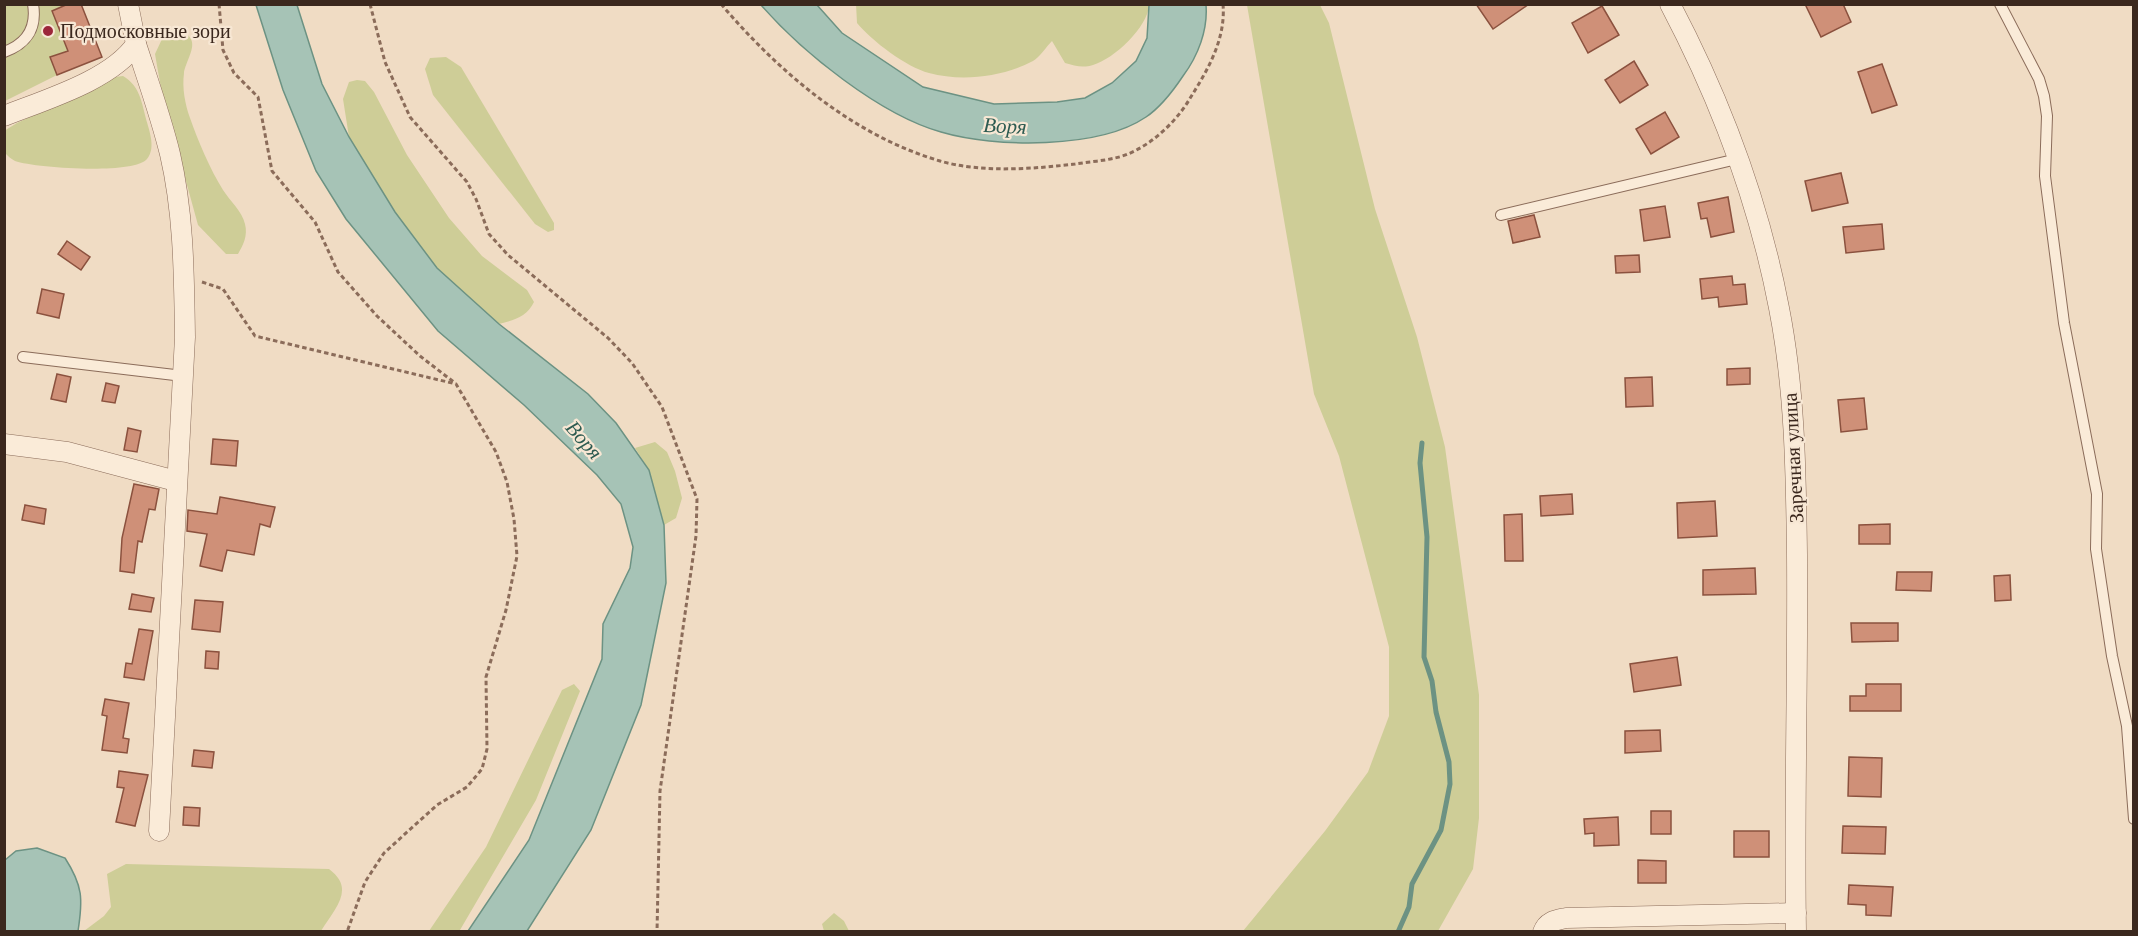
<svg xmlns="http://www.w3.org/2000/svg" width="2138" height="936" viewBox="0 0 2138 936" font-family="'Times New Roman',serif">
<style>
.green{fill:#cecd97}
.water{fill:#a6c3b6;stroke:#6c9283;stroke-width:1.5}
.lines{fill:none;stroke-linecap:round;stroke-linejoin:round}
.stream{stroke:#6c9283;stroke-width:5}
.building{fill:#cf9078;stroke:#8b513e;stroke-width:1.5}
.service-casing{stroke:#8b6c5a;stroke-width:12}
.minor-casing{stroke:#8b6c5a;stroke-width:21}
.path{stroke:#8b6c5a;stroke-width:3;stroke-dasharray:4.5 3;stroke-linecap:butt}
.service{stroke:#faebd8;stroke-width:10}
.minor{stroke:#faebd8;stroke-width:20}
.poi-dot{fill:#9c273a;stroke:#f7e7d4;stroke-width:2}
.labels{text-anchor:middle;stroke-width:4.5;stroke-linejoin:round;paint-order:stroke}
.poi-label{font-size:20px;fill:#3b281e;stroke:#f7e7d4;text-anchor:start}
.street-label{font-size:20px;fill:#3b281e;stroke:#f7e7d4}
.water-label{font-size:21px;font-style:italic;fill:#2d5b51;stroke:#f7e7d4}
</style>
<rect width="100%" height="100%" fill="#f0dcc4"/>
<!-- green -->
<g class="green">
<path d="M 856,4 L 1149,5 C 1148,27 1114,59 1093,65 C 1083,68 1075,66 1065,63 L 1052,41 C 1046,47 1040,57 1033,61 C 1003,77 962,82 929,73 C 906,67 872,41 857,23 Z"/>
<path d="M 5,5 L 81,5 L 102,57 L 57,75 L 5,101 Z"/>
<path d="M 1247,5 L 1320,5 L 1329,23 L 1375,209 L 1417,337 L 1445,447 L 1479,695 L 1479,818 L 1473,869 L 1438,931 L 1243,931 L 1325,831 L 1368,772 L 1389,716 L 1389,647 L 1339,456 L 1314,394 Z"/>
<path d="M 174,30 C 206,36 187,56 184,73 C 182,88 185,104 190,118 C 198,141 210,169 223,190 C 230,201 242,211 245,224 C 248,236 243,245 238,254 L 226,254 L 198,225 L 162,94 L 155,54 L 162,39 Z"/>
<path d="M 446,57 L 461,67 L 554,223 L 554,230 L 548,232 L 535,224 L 433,95 L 425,69 L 430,58 Z"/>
<path d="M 123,76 C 138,85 141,98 145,115 C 148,128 157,147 147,159 C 134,175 35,168 15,161 C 11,159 8,156 5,153 L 4,131 L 17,123 L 115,77 Z"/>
<path d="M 357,80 L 365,81 L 374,92 L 407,155 L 449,218 L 482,256 L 527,290 L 534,302 C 527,317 514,320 499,324 L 436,268 L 395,212 L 349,137 L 343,99 L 349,82 Z"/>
<path d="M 655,442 L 667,452 L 675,471 L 682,498 L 676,518 L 664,525 L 649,470 L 635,448 Z"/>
<path d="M 574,684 L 580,691 L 536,800 L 460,930 L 429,931 L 486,847 L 562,690 Z"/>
<path d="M 126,864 L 329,869 C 356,889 335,908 321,931 L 84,931 L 104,916 L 111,907 L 107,874 Z"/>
<path d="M 834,913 L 844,921 L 849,931 L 824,931 L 822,924 Z"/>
</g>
<!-- water -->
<g class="water">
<path d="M 256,5 L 297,5 L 322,84 L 349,137 L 395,212 L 437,268 L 499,324 L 588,394 L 616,423 L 649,470 L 664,525 L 666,583 L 641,705 L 591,830 L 527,931 L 468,931 L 529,840 L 602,659 L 603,624 L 630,568 L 633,547 L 621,504 L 597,475 L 524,405 L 438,331 L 346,219 L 316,171 L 283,90 Z"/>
<path d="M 761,5 L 817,5 L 842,33 L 923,87 L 994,104 L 1057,102 L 1085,98 L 1112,83 L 1136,61 L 1147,38 L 1149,5 L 1206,5 C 1208,30 1198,56 1183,76 C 1173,91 1161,107 1146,117 C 1099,149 995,148 941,132 C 880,115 802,52 761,5 Z"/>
<path d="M 37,848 L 65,858 C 83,886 83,899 78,931 L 5,931 L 5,860 L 16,851 Z"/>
</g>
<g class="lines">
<!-- stream -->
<path class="stream" d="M 1398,932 L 1409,907 L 1412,884 L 1441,830 L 1450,784 L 1449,762 L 1436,712 L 1432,681 L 1424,657 L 1427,537 L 1420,463 L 1422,443"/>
</g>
<!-- building -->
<g class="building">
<path d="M 68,4 L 81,4 L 102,57 L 57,75 L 50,57 L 68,51 L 52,11 Z"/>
<path d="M 1476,4 L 1529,4 L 1493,29 Z"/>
<path d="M 1805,4 L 1843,4 L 1851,22 L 1821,37 Z"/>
<path d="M 1602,6 L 1619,35 L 1588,53 L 1572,23 Z"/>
<path d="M 1634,61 L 1648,85 L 1620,103 L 1605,80 Z"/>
<path d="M 1882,64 L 1897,105 L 1872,113 L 1858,72 Z"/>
<path d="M 1665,112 L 1679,137 L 1651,154 L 1636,129 Z"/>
<path d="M 1841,173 L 1848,203 L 1812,211 L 1805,181 Z"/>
<path d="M 1728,197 L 1734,232 L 1711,237 L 1707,218 L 1701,219 L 1698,203 Z"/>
<path d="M 1665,206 L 1670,237 L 1644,241 L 1640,210 Z"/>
<path d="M 1534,215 L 1540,237 L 1513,243 L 1508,221 Z"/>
<path d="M 1882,224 L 1884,249 L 1846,253 L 1843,227 Z"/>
<path d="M 67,241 L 90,257 L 81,270 L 58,254 Z"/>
<path d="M 1639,255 L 1640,272 L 1616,273 L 1615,256 Z"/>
<path d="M 1732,276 L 1733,285 L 1745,284 L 1747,304 L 1719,307 L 1718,297 L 1702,299 L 1700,279 Z"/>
<path d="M 42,289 L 64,294 L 59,318 L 37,313 Z"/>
<path d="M 1750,368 L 1750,384 L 1727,385 L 1727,369 Z"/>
<path d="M 57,374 L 71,377 L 66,402 L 51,399 Z"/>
<path d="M 1652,377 L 1653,406 L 1626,407 L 1625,378 Z"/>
<path d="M 106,383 L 119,386 L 115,403 L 102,401 Z"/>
<path d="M 1864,398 L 1867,429 L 1841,432 L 1838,400 Z"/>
<path d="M 128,428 L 141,431 L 137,452 L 124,450 Z"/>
<path d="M 213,439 L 238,441 L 236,466 L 211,464 Z"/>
<path d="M 134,484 L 159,489 L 155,510 L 149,509 L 142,542 L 138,541 L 134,573 L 120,571 L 122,538 Z"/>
<path d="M 1572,494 L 1573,514 L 1541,516 L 1540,496 Z"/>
<path d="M 220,497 L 275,507 L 270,527 L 260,524 L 254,555 L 227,550 L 222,571 L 200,566 L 207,534 L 187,531 L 188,510 L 217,514 Z"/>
<path d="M 1715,501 L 1717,536 L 1678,538 L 1677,503 Z"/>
<path d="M 25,505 L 46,509 L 44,524 L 22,520 Z"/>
<path d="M 1522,514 L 1523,561 L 1505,561 L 1504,515 Z"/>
<path d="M 1890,524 L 1890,544 L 1859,544 L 1859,525 Z"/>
<path d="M 1755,568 L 1756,594 L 1703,595 L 1703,570 Z"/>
<path d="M 1897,572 L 1932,572 L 1931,591 L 1896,590 Z"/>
<path d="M 2010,575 L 2011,600 L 1995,601 L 1994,576 Z"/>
<path d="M 132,594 L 154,598 L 151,612 L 129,609 Z"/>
<path d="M 195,600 L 223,602 L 220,632 L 192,629 Z"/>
<path d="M 1851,623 L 1898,623 L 1898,641 L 1852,642 Z"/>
<path d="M 139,629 L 153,631 L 144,680 L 124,677 L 126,663 L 132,664 Z"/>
<path d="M 206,651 L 219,652 L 218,669 L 205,668 Z"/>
<path d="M 1677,657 L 1681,685 L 1634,692 L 1630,664 Z"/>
<path d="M 1866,684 L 1901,684 L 1901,711 L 1850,711 L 1850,696 L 1866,696 Z"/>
<path d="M 105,699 L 129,703 L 123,738 L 129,739 L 127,753 L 102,750 L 107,716 L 102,715 Z"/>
<path d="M 1660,730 L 1661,751 L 1625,753 L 1625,731 Z"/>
<path d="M 194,750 L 214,752 L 212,768 L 192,766 Z"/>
<path d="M 1849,757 L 1882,758 L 1881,797 L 1848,796 Z"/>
<path d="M 119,771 L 148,775 L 135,826 L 116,822 L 124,788 L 117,787 Z"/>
<path d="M 184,807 L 200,808 L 199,826 L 183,825 Z"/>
<rect x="1651" y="811" width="20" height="23"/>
<path d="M 1618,817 L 1619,845 L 1594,846 L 1594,833 L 1585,834 L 1584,819 Z"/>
<path d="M 1843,826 L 1886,827 L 1885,854 L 1842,853 Z"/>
<rect x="1734" y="831" width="35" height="26"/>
<path d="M 1638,860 L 1666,861 L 1666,883 L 1638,883 Z"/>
<path d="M 1849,885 L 1893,887 L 1891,916 L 1866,915 L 1866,905 L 1848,904 Z"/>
</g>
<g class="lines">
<!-- service casing -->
<g class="service-casing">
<g id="service">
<path d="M 2000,4 L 2039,79 L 2044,96 L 2047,116 L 2045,176 L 2064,323 L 2097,494 L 2096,549 L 2112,656 L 2127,726 L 2134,819"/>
<path d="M 4,52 C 27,44 37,28 33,4"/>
<path d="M 1501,215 L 1737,159"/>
<path d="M 23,357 L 183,376"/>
</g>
</g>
<!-- minor casing -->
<g class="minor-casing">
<g id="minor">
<path d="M 1670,4 C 1720,99 1759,203 1779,308 C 1795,389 1796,474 1797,555 C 1798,681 1794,806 1796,932"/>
<path d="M 136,44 C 148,81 161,117 170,154 C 184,214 184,276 185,337 L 159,831"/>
<path d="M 4,116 C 44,100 112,80 136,44 L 128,4"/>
<path d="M 4,444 L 67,452 L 176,481"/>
<path d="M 1543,932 C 1547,921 1556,920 1566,918 L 1796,913"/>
</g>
</g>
<!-- path -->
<g class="path">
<path d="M 219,4 L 223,50 L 234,73 L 258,97 L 272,171 L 315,222 L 338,272 L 377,316 L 420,356 L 455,383"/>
<path d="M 370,4 L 385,62 L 410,117 L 467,182 L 476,199 L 489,234 L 508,255 L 608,338 L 632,363 L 662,407 L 697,499 L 696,536 L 660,791 L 657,932"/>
<path d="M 721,4 C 779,72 852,135 940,161 C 981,173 1033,169 1075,164 C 1088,162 1102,161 1115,158 C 1144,152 1174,125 1189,100 C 1207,71 1226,40 1223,4"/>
<path d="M 202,282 L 223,289 L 255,336 L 456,384 L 496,452 L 507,482 L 514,519 L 517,556 L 506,610 L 486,677 L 487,749 L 482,769 L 467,787 L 437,805 L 384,853 L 365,882 L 347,932"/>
</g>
<!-- service -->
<use href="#service" class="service"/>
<!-- minor -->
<use href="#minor" class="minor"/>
</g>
<!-- markers -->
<circle class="poi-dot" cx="48" cy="31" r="6"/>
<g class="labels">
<!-- poi labels -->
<g class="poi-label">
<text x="60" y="38">Подмосковные зори</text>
</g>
<!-- street labels -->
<g class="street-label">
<text transform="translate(1793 458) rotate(-93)" y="7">Заречная улица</text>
</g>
<!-- water labels -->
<g class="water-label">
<text transform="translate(1005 126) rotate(3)" y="7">Воря</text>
<text transform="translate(584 440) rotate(49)" y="7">Воря</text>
</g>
</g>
<!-- border -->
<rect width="2138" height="936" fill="none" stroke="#3b281e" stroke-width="12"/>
</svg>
